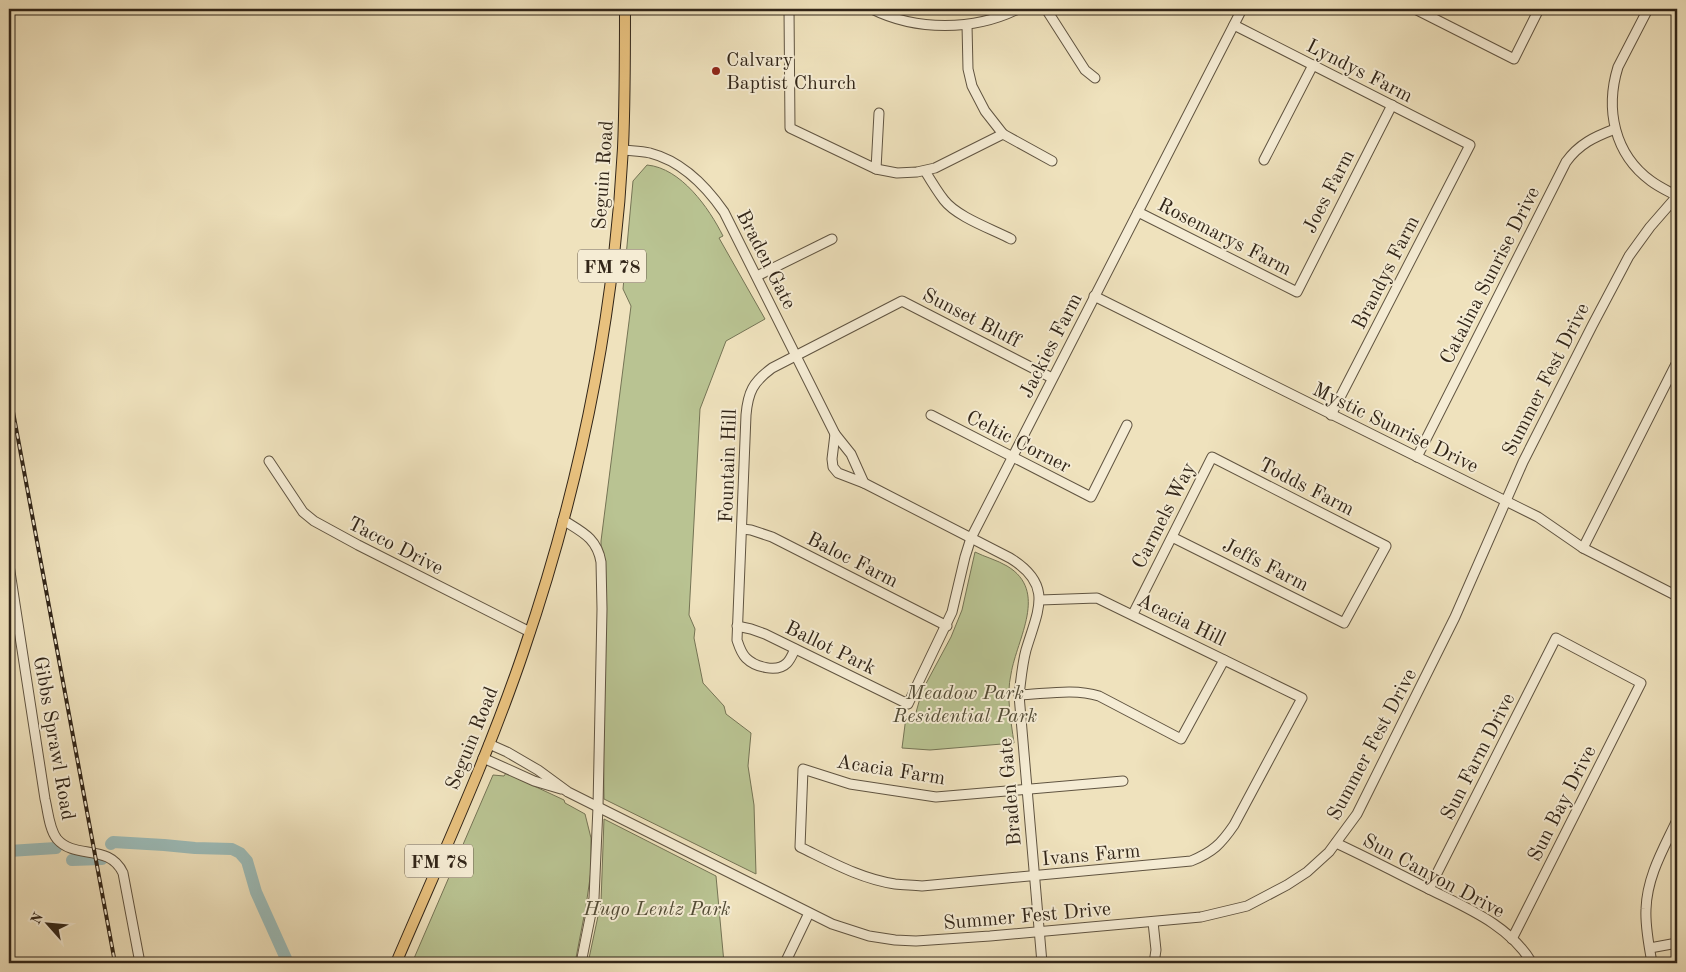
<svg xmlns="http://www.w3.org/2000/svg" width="1686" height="972" viewBox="0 0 1686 972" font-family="'Old Standard TT',serif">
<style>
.green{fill:#b9c392;stroke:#757455}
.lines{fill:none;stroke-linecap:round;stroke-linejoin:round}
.river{stroke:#9cbcb9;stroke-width:12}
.minor-casing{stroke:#605441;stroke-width:11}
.major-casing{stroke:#312518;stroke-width:12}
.minor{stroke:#f5ecd4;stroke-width:9}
.major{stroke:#e8c17e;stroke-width:10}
.rail-casing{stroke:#312518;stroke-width:4}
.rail{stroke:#f5ecd4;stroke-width:2;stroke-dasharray:5.5;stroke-linecap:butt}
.poi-dot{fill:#8f2418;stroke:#f5ecd4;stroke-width:2}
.labels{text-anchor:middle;stroke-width:4;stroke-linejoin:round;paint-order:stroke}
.shield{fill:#f5ecd4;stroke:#6c6150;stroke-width:1}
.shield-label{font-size:19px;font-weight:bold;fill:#312518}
.poi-label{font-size:20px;fill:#312518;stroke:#f5ecd4;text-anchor:start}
.street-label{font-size:20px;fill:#312518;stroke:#f5ecd4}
.park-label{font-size:20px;font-style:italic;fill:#534c36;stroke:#f5ecd4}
</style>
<rect width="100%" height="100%" fill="#efe2bd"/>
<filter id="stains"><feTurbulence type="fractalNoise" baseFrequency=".004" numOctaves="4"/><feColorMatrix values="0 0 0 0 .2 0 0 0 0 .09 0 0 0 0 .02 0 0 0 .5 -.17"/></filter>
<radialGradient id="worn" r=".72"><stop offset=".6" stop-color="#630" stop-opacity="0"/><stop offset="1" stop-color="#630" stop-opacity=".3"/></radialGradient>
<!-- green -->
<g class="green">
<path d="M 647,165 C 681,168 709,208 723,236 L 719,238 L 765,319 L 726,341 L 700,409 L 689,615 L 695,629 L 694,638 L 703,683 L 724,706 L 726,714 L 751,733 L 748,766 L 754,805 L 756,874 L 604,799 L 601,541 L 631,306 L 623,289 L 633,181 Z"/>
<path d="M 975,552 C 985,557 997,560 1007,566 C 1049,591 1017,638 1011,674 C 1006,696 1011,721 1014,743 L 930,750 L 902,748 L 906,717 L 915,716 L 922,691 L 951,637 L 962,610 Z"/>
<path d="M 506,773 L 564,800 L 565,803 L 585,814 L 591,838 L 591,871 L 586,906 L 575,963 L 412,963 L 493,775 L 504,776 Z"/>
<path d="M 604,819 L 716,876 L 724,963 L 588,963 L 601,902 Z"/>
</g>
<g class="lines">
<!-- river -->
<g class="river">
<path d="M 111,844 L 113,842 L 164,845 L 195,848 L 232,849 L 240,853 L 247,861 L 256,892 L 288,963"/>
<path d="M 9,851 L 56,848"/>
<path d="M 72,860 L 102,859"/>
</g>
<!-- minor casing -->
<g class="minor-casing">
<g id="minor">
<path d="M 789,9 L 790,128 L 876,169 L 897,173 L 917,172 L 935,168 L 1003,134"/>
<path d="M 872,9 C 916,31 974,31 1018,9"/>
<path d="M 1046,9 L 1085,70 L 1095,78"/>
<path d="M 1415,9 L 1514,59 L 1539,9"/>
<path d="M 1648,9 L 1618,67 C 1605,109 1614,154 1651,181 C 1659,187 1668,191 1677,196"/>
<path d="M 967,25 L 968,69 L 972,86 L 985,111 L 1003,134 L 1052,161"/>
<path d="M 1234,25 L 1470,145 L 1331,415"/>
<path d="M 623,150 C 632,151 641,151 650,153 C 681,161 706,186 724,212 L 835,434 L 851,454 L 864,483"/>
<path d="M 1264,160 L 1313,65"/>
<path d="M 876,169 L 879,113"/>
<path d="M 925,171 C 931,181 937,191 944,200 C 957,217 992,229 1011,239"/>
<path d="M 1138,212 L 1297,292 L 1392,105"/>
<path d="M 757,276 L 832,239"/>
<path d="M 1094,296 L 1538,517 L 1583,548 L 1677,596"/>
<path d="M 931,415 L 1091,497 L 1127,425"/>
<path d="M 835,434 L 832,459 L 833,467 L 838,473 L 864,483 L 1010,558 C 1054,585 1038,610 1026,650 C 1022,665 1021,680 1019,695 L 1042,963"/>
<path d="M 1417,457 L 1566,162 C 1579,144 1594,137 1615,129"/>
<path d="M 269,461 L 303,512 L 314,521 L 358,545 L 530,632"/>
<path d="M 563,520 C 582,532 597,538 601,562 L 602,609 L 598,807 L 594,898 L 581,963"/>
<path d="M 742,529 L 751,530 L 772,537 L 947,626"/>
<path d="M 1583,548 L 1677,362"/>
<path d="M 9,565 L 45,799 C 48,811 49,829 57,839 C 75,860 109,843 123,873 L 140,963"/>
<path d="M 1040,600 L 1097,598 L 1302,698 L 1234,825 C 1221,844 1213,852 1191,861 L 922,886 C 913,885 904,885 895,884 C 861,879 831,862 800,847 L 803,769 L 850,784 L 936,797 L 1123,781"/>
<path d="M 1133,614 L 1212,457 L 1386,546 L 1344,623 L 1172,537"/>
<path d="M 737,626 L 751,629 L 765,634 L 908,704 L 952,612 L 965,557 L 971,538 L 1242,9"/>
<path d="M 795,649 C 793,653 791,659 787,663 C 777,673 755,667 746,658 C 741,653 739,646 737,640 L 746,415 C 748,392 753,382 772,368 L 902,301 L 1052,378"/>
<path d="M 1019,695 C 1045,694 1074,688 1099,696 L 1181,739 L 1224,660"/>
<path d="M 489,744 L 507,752 L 538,770 L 568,792 L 832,924 L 869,936 L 895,940 L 916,941 L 990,936 L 1201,917 L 1247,906 L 1287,885 L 1307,872 L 1329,852 L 1357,814 L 1455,617 L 1523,462 L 1592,326 L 1629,256 L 1650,227 L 1677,196"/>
<path d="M 483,758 L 534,781 L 561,789"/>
<path d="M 1336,843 C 1366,857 1395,872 1425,887 C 1464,907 1509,924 1532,963"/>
<path d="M 1429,889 L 1556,638 L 1641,683 L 1512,939"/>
<path d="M 1153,922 L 1156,950 L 1154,963"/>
<path d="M 1650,948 L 1677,943"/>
<path d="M 785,963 L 809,913"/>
<path d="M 1652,963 C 1649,945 1645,927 1646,909 C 1647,876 1664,848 1677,820"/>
</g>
</g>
<!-- major casing -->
<g class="major-casing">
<path id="major" d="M 396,963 C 440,860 488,757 524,650 C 579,489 614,318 623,148 C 625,102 625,55 625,9"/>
</g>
<!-- minor -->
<use href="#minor" class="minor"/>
<!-- major -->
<use href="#major" class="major"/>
<!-- rail casing -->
<g class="rail-casing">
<path id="rail" d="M 9,390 L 115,963"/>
</g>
<!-- rail -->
<use href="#rail" class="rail"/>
</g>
<!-- markers -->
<circle class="poi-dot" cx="716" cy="71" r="5"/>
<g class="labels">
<!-- shield labels -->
<g class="shield">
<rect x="578" y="249.5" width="68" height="33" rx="4"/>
<rect x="405" y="844.5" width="68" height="33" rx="4"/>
</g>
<g class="shield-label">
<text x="612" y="273">FM 78</text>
<text x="439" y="868">FM 78</text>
</g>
<!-- poi labels -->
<g class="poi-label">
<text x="726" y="66">Calvary<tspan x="726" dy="23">Baptist Church</tspan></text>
</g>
<!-- street labels -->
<g class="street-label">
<text transform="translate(1360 70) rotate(27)" y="7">Lyndys Farm</text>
<text transform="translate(602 175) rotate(-86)" y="7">Seguin Road</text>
<text transform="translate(1328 191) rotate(-63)" y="7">Joes Farm</text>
<text transform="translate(1225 236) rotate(27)" y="7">Rosemarys Farm</text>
<text transform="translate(767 259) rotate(63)" y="7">Braden Gate</text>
<text transform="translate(1385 272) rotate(-63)" y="7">Brandys Farm</text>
<text transform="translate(1489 275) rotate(-63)" y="7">Catalina Sunrise Drive</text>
<text transform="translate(972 317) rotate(27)" y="7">Sunset Bluff</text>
<text transform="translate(1050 345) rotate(-63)" y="7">Jackies Farm</text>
<text transform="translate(1545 379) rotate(-63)" y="7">Summer Fest Drive</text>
<text transform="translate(1396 427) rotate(26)" y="7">Mystic Sunrise Drive</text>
<text transform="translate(1019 441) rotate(27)" y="7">Celtic Corner</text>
<text transform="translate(727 466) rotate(-88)" y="7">Fountain Hill</text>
<text transform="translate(1307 486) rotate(27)" y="7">Todds Farm</text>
<text transform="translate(1163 515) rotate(-63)" y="7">Carmels Way</text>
<text transform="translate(396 545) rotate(27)" y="7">Tacco Drive</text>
<text transform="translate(853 559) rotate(27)" y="7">Baloc Farm</text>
<text transform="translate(1266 564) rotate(27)" y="7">Jeffs Farm</text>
<text transform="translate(1182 619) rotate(26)" y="7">Acacia Hill</text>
<text transform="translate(831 647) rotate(26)" y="7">Ballot Park</text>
<text transform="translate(55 738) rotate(80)" y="7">Gibbs Sprawl Road</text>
<text transform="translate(471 738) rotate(-68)" y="7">Seguin Road</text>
<text transform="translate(1371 744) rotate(-62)" y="7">Summer Fest Drive</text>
<text transform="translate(1477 756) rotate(-63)" y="7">Sun Farm Drive</text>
<text transform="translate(891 769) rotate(9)" y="7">Acacia Farm</text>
<text transform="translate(1009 792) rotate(-95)" y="7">Braden Gate</text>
<text transform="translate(1561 803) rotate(-63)" y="7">Sun Bay Drive</text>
<text transform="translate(1091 854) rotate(-5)" y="7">Ivans Farm</text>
<text transform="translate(1434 875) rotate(28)" y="7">Sun Canyon Drive</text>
<text transform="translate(1027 915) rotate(-5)" y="7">Summer Fest Drive</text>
</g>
<!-- park labels -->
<g class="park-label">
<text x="965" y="699">Meadow Park<tspan x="965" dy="23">Residential Park</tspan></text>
<text x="657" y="915">Hugo Lentz Park</text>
</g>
</g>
<!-- margin -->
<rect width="1686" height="972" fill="none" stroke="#efe2bd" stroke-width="30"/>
<rect x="10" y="10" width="1666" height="952" fill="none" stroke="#312518" stroke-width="2.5"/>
<rect x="15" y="15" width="1656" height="942" fill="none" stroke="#312518"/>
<!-- north arrow -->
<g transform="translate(48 924) rotate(297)" stroke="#f5ecd4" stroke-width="4" paint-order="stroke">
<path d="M0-4L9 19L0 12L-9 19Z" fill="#312518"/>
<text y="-8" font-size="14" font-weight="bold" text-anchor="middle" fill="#312518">N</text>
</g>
<rect width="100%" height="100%" filter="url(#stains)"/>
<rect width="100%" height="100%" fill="url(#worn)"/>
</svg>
